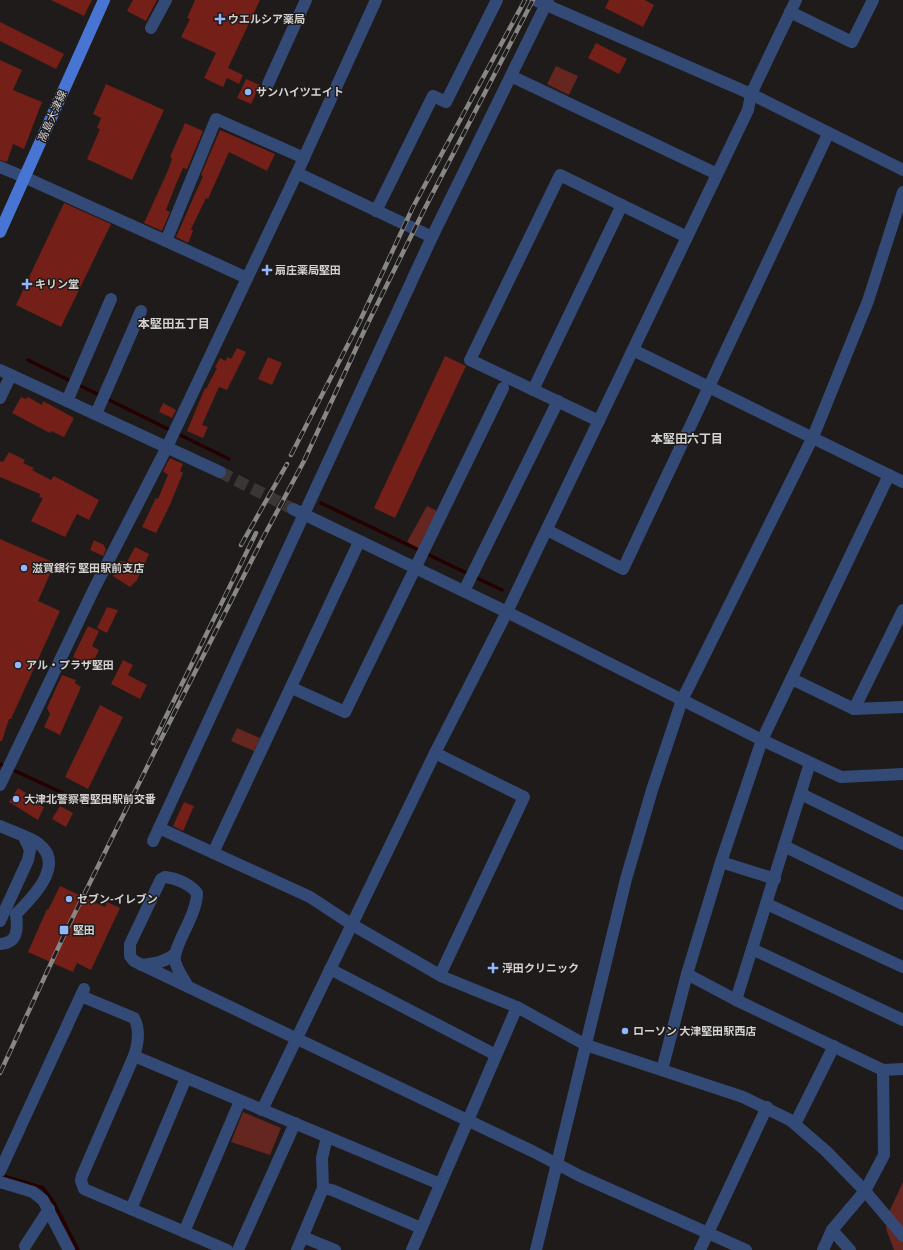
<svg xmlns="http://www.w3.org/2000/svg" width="903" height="1250" viewBox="0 0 903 1250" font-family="'Source Sans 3','Noto Sans JP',sans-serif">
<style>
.green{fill:#64261e}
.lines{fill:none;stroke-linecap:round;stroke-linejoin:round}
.stream{stroke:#240000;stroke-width:3.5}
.building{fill:#741f17}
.minor-tunnel{stroke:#393635;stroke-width:12;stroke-dasharray:12 6;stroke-linecap:butt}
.minor{stroke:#334a77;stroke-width:12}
.major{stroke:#4875d3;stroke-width:12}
.rail-casing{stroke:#898686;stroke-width:4.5}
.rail{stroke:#1e1b1a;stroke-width:3;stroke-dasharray:9;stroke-linecap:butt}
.poi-dot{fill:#93b7fd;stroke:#1e1b1a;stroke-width:1.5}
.labels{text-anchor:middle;stroke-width:3;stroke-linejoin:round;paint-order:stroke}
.poi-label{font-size:11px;font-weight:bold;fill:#d4d1d1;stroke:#1e1b1a;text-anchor:start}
.street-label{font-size:11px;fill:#d4d1d1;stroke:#1e1b1a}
.neighbourhood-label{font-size:12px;font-weight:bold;fill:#d4d1d1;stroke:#1e1b1a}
</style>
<rect width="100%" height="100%" fill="#1e1b1a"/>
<!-- green -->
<g class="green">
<path d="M 556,66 L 578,76 L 569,95 L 547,84 Z"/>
<path d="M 427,506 L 437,511 L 418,549 L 407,542 Z"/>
<path d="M 237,728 L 260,738 L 254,751 L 231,741 Z"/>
<path d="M 243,1112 L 281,1128 L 270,1155 L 231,1142 Z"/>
<path d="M 903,1182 L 903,1250 L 894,1250 L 886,1229 L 888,1214 Z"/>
</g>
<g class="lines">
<!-- stream -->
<g class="stream">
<path d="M 28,360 L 229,459"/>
<path d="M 321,503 L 502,590"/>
<path d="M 0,764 L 89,805"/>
<path d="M 0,1175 L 43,1188 L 54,1203 L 78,1250"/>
</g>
</g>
<!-- building -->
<g class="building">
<path d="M 51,0 L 92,0 L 84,16 Z"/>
<path d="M 133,0 L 157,0 L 146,21 L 127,11 Z"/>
<path d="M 195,0 L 260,0 L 228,68 L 243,75 L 239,84 L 227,78 L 223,87 L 204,78 L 216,53 L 181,37 L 190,19 L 187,18 Z"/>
<path d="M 609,0 L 645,0 L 654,5 L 643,27 L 605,8 Z"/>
<path d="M 0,22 L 64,54 L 56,69 L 0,41 Z"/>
<path d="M 596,43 L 627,59 L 619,74 L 588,58 Z"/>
<path d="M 0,60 L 22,70 L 13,90 L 42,102 L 24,149 L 13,144 L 7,162 L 0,160 Z"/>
<path d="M 246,79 L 260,85 L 251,104 L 237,98 Z"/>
<path d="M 106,84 L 164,110 L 132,180 L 87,159 L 100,129 L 97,128 L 101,118 L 93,114 Z"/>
<path d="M 185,123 L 203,131 L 187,169 L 183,168 L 176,184 L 166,210 L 170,212 L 162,231 L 144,223 L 169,168 L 172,158 L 170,157 Z"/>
<path d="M 220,130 L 275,154 L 267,171 L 229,152 L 208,199 L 206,198 L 191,229 L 193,231 L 188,243 L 176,237 L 203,176 L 201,175 Z"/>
<path d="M 64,203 L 111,224 L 61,327 L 16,305 Z"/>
<path d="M 237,348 L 246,352 L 227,390 L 219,387 L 202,425 L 208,427 L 203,438 L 187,431 L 205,388 L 206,389 L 217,368 L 215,367 L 220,358 L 226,361 L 227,357 L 231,359 Z"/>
<path d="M 445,356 L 466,366 L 395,518 L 374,508 Z"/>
<path d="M 268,357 L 282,363 L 272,385 L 258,379 Z"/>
<path d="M 21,397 L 26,399 L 28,397 L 42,405 L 43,401 L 74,418 L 64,437 L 51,431 L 50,433 L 12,413 Z"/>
<path d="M 163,403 L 176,410 L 172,418 L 159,412 Z"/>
<path d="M 9,452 L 25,460 L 23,463 L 34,468 L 32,470 L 51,480 L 54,476 L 99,500 L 89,520 L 77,514 L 65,537 L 31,521 L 43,498 L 39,497 L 40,494 L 0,477 L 0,461 L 3,462 Z"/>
<path d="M 170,458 L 183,464 L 180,471 L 183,473 L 169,507 L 156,533 L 142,527 L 154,502 L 156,498 L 158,499 L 168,475 L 163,471 Z"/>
<path d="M 0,539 L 55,563 L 38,601 L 60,611 L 11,719 L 9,719 L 2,741 L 0,741 Z"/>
<path d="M 94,540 L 104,545 L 106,550 L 103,556 L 90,550 Z"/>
<path d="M 135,547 L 149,554 L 136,582 L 135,582 L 130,587 L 113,576 L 119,561 L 127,562 Z"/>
<path d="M 107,607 L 118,610 L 107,633 L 97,628 Z"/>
<path d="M 88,626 L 99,631 L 92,646 L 99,650 L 91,666 L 73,657 Z"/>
<path d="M 123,660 L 133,665 L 128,675 L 147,685 L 140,699 L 111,684 Z"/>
<path d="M 62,675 L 76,680 L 75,683 L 81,687 L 60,735 L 44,727 L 50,714 L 47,708 Z"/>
<path d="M 100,705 L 123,717 L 88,789 L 65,777 Z"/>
<path d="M 18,788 L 26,793 L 23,797 L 44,807 L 38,820 L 9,802 Z"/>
<path d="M 184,802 L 194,806 L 183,831 L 173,826 Z"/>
<path d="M 60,806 L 73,813 L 66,827 L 52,819 Z"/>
<path d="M 60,886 L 105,907 L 107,902 L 120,908 L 91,970 L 77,963 L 73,972 L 28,952 L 47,909 L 48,910 Z"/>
</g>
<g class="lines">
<!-- minor-tunnel -->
<path class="minor-tunnel" d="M 220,472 L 293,509"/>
<!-- minor -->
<g class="minor">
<path d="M 535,0 L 751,94 L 903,170"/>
<path d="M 790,12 L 852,42 L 873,0"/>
<path d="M 151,28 L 166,0"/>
<path d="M 511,76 L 717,174"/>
<path d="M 268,84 L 306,0"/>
<path d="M 0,167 L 24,177 L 166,241 L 216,119 L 304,158"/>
<path d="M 297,173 L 432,237"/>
<path d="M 376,211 L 433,96 L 446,102 L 497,0"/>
<path d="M 166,241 L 247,278"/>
<path d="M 633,350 L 903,482"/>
<path d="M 0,370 L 220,472"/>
<path d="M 533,390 L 622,205"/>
<path d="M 0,398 L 11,375"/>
<path d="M 67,401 L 111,299"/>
<path d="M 96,414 L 141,311"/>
<path d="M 599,421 L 470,360 L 560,175 L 687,237"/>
<path d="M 293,509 L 507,612 L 762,740 L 841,777 L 903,774"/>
<path d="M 547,530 L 623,569 L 828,134"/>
<path d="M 464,591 L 558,401"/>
<path d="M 792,679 L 854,709 L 903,707"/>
<path d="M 292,688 L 345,712 L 503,388"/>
<path d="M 854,709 L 903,610"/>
<path d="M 435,753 L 524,797 L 440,975"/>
<path d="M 0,785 L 94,589 L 167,447 L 297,173 L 376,0"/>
<path d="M 801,794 L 903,844"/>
<path d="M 0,826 C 11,831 30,837 39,844 C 66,865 31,899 16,914 C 18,929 18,943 0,944"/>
<path d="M 159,828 L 310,897 L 351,924 L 443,977 L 517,1007 L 586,1045 L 743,1097 L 790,1120 L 826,1151 L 865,1191 L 903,1236"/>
<path d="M 153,841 L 432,237 L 548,0"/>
<path d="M 784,846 L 903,904"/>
<path d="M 213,853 L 359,542"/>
<path d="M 721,862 L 775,879"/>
<path d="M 767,904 L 903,967"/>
<path d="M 0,921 L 28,860 L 30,850 L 24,837"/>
<path d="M 752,949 L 903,1020"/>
<path d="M 141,965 C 154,964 165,962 175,954"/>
<path d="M 330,969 L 496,1055"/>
<path d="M 687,974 L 736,1000 L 883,1070 L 903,1069"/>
<path d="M 188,987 C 184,979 177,970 175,961 C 172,947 197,916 197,893 C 190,884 176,878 165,877 L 161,879 L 130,944 L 130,956 L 134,961 L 532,1151 L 580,1176 L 746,1250"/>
<path d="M 81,996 L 134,1018 C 140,1029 138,1044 134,1056 L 82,1176 L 81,1181 L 84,1189 L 227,1250"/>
<path d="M 736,1000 L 810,763"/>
<path d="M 134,1056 L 440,1184"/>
<path d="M 662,1070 L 687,974 L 721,862 L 762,740 L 889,475"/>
<path d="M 262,1110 L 435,753 L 507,612 L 748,110 L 751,94 L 796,0"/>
<path d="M 795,1124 L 834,1046"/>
<path d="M 0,1171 L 84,989"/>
<path d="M 0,1182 L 33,1192 L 43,1200 L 69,1250"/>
<path d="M 323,1188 L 322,1158 L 327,1137"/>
<path d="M 131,1209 L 186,1078"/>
<path d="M 832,1230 L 850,1250"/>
<path d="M 184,1232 L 240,1101"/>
<path d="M 303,1237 L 335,1250"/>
<path d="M 25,1246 L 49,1209"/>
<path d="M 238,1250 L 295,1123"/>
<path d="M 297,1250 L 323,1188 L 332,1190 L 421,1228"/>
<path d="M 412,1250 L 517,1007"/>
<path d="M 536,1250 L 626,879 L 652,790 L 682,700 L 813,437 L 868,301 L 903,192"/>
<path d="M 700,1250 L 767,1107"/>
<path d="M 823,1250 L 832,1230 L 865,1191 L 884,1155 L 883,1070"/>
</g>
<!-- major -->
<path class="major" d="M 0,232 L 104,0"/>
<!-- rail casing -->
<g class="rail-casing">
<g id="rail">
<path d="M 291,455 L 359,323 L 413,207 L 525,0"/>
<path d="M 241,545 L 287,464"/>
<path d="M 153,743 L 256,533"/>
<path d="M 0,1073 L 66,931 L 153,755 L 263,538 L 304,461 L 366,327 L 424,210 L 533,0"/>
</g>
</g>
<!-- rail -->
<use href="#rail" class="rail"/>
</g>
<!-- markers -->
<g class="poi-dot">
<path d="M218 13h4v4h4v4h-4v4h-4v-4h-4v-4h4z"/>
<circle cx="248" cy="92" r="4"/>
<path d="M265 264h4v4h4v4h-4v4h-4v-4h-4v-4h4z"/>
<path d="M25 278h4v4h4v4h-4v4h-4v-4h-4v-4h4z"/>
<circle cx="24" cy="568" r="4"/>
<circle cx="18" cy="665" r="4"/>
<circle cx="16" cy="799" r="4"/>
<circle cx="69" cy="899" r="4"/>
<rect x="59" y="925" width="10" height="10" rx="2"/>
<path d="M491 962h4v4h4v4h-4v4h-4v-4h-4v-4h4z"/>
<circle cx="625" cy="1031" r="4"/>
</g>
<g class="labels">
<!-- poi labels -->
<g class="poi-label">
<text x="228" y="23">ウエルシア薬局</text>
<text x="256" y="96">サンハイツエイト</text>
<text x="275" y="274">扇庄薬局堅田</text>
<text x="35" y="288">キリン堂</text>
<text x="32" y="572">滋賀銀行 堅田駅前支店</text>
<text x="26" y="669">アル・プラザ堅田</text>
<text x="24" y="803">大津北警察署堅田駅前交番</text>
<text x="77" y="903">セブン-イレブン</text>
<text x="73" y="934">堅田</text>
<text x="502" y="972">浮田クリニック</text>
<text x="633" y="1035">ローソン 大津堅田駅西店</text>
</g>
<!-- street labels -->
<g class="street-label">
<text transform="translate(52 116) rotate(-66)" y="4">高島大津線</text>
</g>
<!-- neighbourhood labels -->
<g class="neighbourhood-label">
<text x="174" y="328">本堅田五丁目</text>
<text x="687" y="443">本堅田六丁目</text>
</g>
</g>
</svg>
